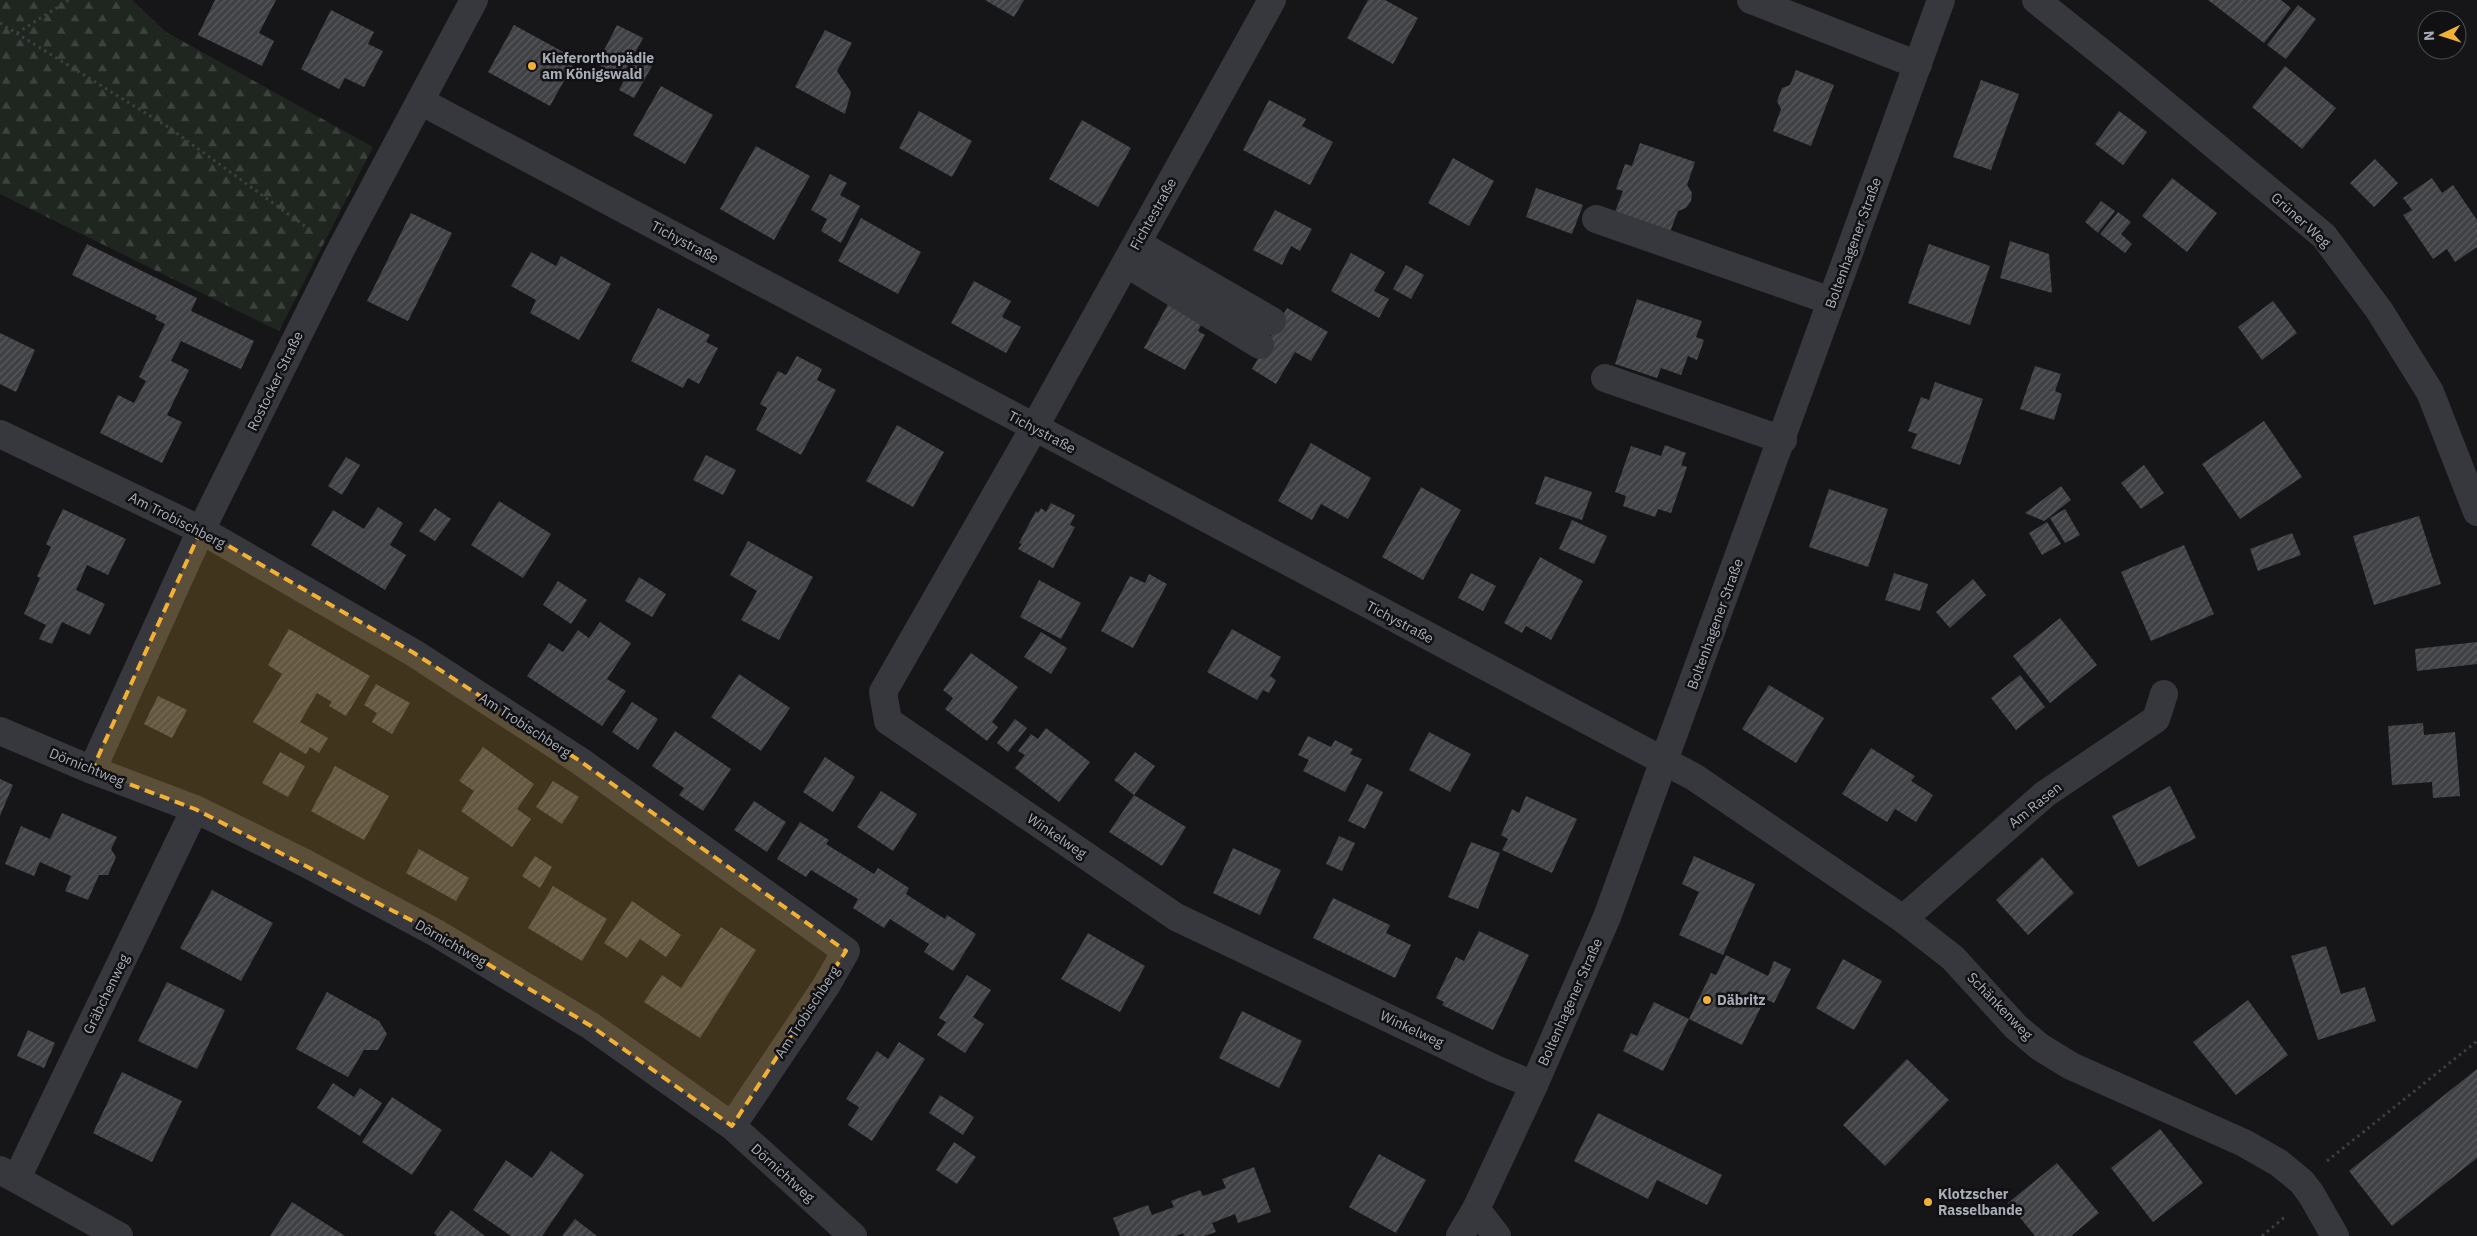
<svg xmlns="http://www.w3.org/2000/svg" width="2477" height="1236" viewBox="0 0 2477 1236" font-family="'IBM Plex Sans',sans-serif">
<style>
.forest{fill:url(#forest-firs)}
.building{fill:url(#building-hatch)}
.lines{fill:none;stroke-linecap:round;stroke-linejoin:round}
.path{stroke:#3d3f44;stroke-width:3;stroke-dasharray:2.5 4;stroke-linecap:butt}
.minor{stroke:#37383d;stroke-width:28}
.marked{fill:#f2b134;fill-opacity:0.2;stroke:#f2b134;stroke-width:4;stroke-dasharray:10 6;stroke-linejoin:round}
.poi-dot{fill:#f2b134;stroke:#111113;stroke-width:2}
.labels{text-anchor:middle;stroke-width:5;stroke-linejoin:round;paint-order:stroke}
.poi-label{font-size:14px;font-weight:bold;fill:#a8adb8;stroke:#111113;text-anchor:start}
.street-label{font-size:14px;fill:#a8adb8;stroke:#111113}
</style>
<defs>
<pattern id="forest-firs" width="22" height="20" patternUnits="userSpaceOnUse" patternTransform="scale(1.25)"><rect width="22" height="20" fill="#1e261f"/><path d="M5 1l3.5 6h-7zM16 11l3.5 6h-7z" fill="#3c433d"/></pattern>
<pattern id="building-hatch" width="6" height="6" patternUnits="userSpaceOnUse" patternTransform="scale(1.25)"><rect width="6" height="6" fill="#404145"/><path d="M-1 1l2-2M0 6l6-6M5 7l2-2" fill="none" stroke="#595a5e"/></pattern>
</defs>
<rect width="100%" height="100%" fill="#161618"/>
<!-- forest -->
<path class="forest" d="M 0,0 L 132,0 L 166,32 L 373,147 L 279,331 L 0,194 Z"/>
<!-- building -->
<g class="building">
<path d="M 215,0 L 276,0 L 259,33 L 274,41 L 262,66 L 198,35 Z"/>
<path d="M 985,0 L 1024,0 L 1014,17 Z"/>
<path d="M 1368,0 L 1385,0 L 1418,18 L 1393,64 L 1347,38 Z"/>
<path d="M 2208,0 L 2281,0 L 2291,8 L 2264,43 Z"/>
<path d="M 2298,5 L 2316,19 L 2286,59 L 2267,45 Z"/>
<path d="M 331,10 L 374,32 L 368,44 L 383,51 L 364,87 L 345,78 L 339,89 L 301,69 Z"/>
<path d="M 514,25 L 576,59 L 550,106 L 488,72 Z"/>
<path d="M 617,25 L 643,38 L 622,77 L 597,64 Z"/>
<path d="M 825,30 L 852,43 L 837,71 L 851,92 L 845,114 L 795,87 Z"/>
<path d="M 636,58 L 652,66 L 634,98 L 619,90 Z"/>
<path d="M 2285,66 L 2336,108 L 2302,149 L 2252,107 Z"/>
<path d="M 1796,70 L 1834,85 L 1811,146 L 1773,131 L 1781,109 L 1777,101 L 1782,88 L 1790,85 Z"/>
<path d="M 1981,80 L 2019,94 L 1991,170 L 1953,157 Z"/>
<path d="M 661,86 L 713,115 L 685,164 L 633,135 Z"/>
<path d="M 1269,100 L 1306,119 L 1302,126 L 1333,142 L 1310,185 L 1243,150 Z"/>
<path d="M 919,111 L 972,141 L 952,177 L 899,148 Z"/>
<path d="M 2119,111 L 2147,132 L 2123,165 L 2095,144 Z"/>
<path d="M 1082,120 L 1131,148 L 1098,207 L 1049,179 Z"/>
<path d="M 1640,143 L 1695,162 L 1687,185 L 1692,193 L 1691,201 L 1686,208 L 1678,211 L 1670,232 L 1615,212 L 1623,191 L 1616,189 L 1625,164 L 1632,166 Z"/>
<path d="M 756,146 L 810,176 L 774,240 L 720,209 Z"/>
<path d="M 1453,158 L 1494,181 L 1469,226 L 1428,203 Z"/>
<path d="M 2375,159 L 2398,183 L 2374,207 L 2350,183 Z"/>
<path d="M 830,174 L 847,183 L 840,195 L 860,206 L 841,243 L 821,231 L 827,219 L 811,210 Z"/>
<path d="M 2172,178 L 2217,213 L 2187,252 L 2142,216 Z"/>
<path d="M 2432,178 L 2442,193 L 2453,185 L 2477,220 L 2477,247 L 2455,262 L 2447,249 L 2433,259 L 2403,215 L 2412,210 L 2403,198 Z"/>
<path d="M 1536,188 L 1583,205 L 1572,234 L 1526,217 Z"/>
<path d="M 2101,201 L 2115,211 L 2098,233 L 2085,222 Z"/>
<path d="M 1275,210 L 1312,229 L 1300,251 L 1291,246 L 1282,265 L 1253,250 Z"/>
<path d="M 2118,212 L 2131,222 L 2121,234 L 2132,244 L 2125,253 L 2100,234 Z"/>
<path d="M 411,213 L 452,233 L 408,321 L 367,301 Z"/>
<path d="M 861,218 L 921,252 L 898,294 L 838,261 Z"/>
<path d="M 2010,241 L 2049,254 L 2052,293 L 2000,278 Z"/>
<path d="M 87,244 L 197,298 L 191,311 L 254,341 L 241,369 L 181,341 L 171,361 L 189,370 L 167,415 L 182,422 L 162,463 L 100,433 L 118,395 L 134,403 L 146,381 L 139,377 L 165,324 L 155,319 L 157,316 L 72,275 Z"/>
<path d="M 1929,244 L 1990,266 L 1970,325 L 1908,303 Z"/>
<path d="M 531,252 L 556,266 L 561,256 L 611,284 L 579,340 L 530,313 L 536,300 L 511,286 Z"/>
<path d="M 1351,253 L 1385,272 L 1374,291 L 1389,299 L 1379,318 L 1331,291 Z"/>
<path d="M 1406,265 L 1424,275 L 1411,299 L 1393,289 Z"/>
<path d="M 974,281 L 1011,301 L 1002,317 L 1021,327 L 1006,353 L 951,323 Z"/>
<path d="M 1171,299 L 1205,318 L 1198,331 L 1205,335 L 1185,370 L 1144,348 Z"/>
<path d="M 1637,299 L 1702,321 L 1696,337 L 1704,340 L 1697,360 L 1688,356 L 1681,375 L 1661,368 L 1657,378 L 1615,364 Z"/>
<path d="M 2273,301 L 2297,333 L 2262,360 L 2238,327 Z"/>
<path d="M 658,308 L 710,335 L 706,342 L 718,348 L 699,384 L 688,378 L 683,388 L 631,361 Z"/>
<path d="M 1287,308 L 1328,332 L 1311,361 L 1295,352 L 1276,384 L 1252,369 Z"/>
<path d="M 0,333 L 35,350 L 16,392 L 0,384 Z"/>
<path d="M 797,356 L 822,369 L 817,380 L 836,390 L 801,455 L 756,430 L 767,408 L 760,404 L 778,371 L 786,375 Z"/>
<path d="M 2035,366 L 2061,374 L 2055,391 L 2062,394 L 2054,420 L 2020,409 Z"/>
<path d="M 1935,382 L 1983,399 L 1960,465 L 1911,448 L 1917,434 L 1908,431 L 1921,397 L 1929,400 Z"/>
<path d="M 2264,421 L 2302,477 L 2240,519 L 2202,464 Z"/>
<path d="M 897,425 L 944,452 L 913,507 L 866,481 Z"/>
<path d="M 1311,443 L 1371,478 L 1348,519 L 1321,504 L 1312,520 L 1278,501 Z"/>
<path d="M 1665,445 L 1686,453 L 1681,465 L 1687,467 L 1671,513 L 1658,509 L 1655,517 L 1623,506 L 1626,496 L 1615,492 L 1631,446 L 1661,456 Z"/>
<path d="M 706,455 L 736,470 L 723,495 L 693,480 Z"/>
<path d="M 346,457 L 360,465 L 342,495 L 328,486 Z"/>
<path d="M 2144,465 L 2164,493 L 2141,509 L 2121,483 Z"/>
<path d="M 1545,476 L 1592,492 L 1582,520 L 1535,504 Z"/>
<path d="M 2061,486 L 2071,500 L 2044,521 L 2025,513 Z"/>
<path d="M 1421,487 L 1461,510 L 1423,580 L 1382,557 Z"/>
<path d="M 1829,489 L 1888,509 L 1868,567 L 1809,547 Z"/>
<path d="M 499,501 L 551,534 L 523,578 L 471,545 Z"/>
<path d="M 1051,503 L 1075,515 L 1070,525 L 1075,527 L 1053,568 L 1018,549 L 1022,544 L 1019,543 L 1036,511 L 1038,513 L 1041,508 L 1046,512 Z"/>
<path d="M 378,507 L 403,523 L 390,545 L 406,555 L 385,590 L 311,545 L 333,510 L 364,529 Z"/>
<path d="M 435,508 L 451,519 L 435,541 L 419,531 Z"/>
<path d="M 63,509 L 126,539 L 108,575 L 87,565 L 76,590 L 105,604 L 90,635 L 62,622 L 52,644 L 39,639 L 46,625 L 24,614 L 40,578 L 37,576 L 51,547 L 46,544 Z"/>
<path d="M 2065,509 L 2080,535 L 2065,543 L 2050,518 Z"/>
<path d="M 2419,516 L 2441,584 L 2374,605 L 2353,536 Z"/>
<path d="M 1572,520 L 1607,536 L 1594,564 L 1559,549 Z"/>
<path d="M 2047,522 L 2061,544 L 2042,555 L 2029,533 Z"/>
<path d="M 2292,533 L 2301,555 L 2258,571 L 2250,549 Z"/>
<path d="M 748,541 L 813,577 L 779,640 L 741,620 L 757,591 L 730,575 Z"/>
<path d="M 2184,545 L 2214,614 L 2151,641 L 2121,572 Z"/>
<path d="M 1540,557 L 1583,581 L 1551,640 L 1526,626 L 1522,633 L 1504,623 Z"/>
<path d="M 1471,573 L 1496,586 L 1483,611 L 1458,598 Z"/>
<path d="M 1894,573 L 1928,584 L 1920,611 L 1885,600 Z"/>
<path d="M 1149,574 L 1167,584 L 1133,648 L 1101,631 L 1130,576 L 1145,583 Z"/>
<path d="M 639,577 L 666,594 L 652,617 L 625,601 Z"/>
<path d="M 1973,579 L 1986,595 L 1950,628 L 1936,612 Z"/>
<path d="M 1039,580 L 1081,603 L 1061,639 L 1020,617 Z"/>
<path d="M 558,581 L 587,600 L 571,624 L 543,605 Z"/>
<path d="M 2060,618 L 2097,665 L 2050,703 L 2013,656 Z"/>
<path d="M 600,622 L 631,643 L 607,679 L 626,691 L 602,726 L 527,676 L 549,643 L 563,652 L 578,630 L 589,638 Z"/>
<path d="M 289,629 L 370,676 L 346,716 L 329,706 L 332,702 L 317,693 L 300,722 L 328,738 L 319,753 L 310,747 L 306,754 L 253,722 L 282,674 L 268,665 Z"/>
<path d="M 1232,629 L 1281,657 L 1270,676 L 1276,680 L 1269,693 L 1263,690 L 1257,700 L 1207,672 Z"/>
<path d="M 1041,632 L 1067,648 L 1051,674 L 1024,657 Z"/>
<path d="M 2477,642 L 2477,664 L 2417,671 L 2415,649 Z"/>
<path d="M 971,653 L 1018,687 L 992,722 L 998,727 L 987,741 L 945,709 L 953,698 L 943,690 Z"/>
<path d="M 739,674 L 790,708 L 761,751 L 711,717 Z"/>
<path d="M 2020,675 L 2045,707 L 2016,730 L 1991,698 Z"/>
<path d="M 376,684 L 410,703 L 392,734 L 372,722 L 377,713 L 364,705 Z"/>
<path d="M 1769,685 L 1824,718 L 1796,763 L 1742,729 Z"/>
<path d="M 158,696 L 187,710 L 172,738 L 144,724 Z"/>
<path d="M 632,702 L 658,719 L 638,750 L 612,732 Z"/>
<path d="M 1015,719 L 1027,728 L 1008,752 L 997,743 Z"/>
<path d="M 2423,723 L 2424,735 L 2455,732 L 2460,796 L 2433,798 L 2432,782 L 2392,785 L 2388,726 Z"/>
<path d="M 1046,728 L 1090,762 L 1059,802 L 1015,768 L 1025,755 L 1018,751 L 1031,734 L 1038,739 Z"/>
<path d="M 675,731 L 731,769 L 703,811 L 679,795 L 684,788 L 652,766 Z"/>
<path d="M 1429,732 L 1471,754 L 1450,792 L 1409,770 Z"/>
<path d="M 1308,736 L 1331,747 L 1335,740 L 1353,749 L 1350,754 L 1362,759 L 1345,792 L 1303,771 L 1309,760 L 1298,755 Z"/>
<path d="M 483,747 L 534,784 L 517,809 L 531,819 L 512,847 L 461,811 L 474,791 L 459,781 Z"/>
<path d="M 1871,748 L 1915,776 L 1911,781 L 1933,795 L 1916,822 L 1895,809 L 1887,822 L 1842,794 Z"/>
<path d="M 280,752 L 305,766 L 288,797 L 262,783 Z"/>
<path d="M 1135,752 L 1155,766 L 1134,795 L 1114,780 Z"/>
<path d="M 825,757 L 855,777 L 833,812 L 803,792 Z"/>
<path d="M 335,766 L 389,796 L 364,840 L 311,811 Z"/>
<path d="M 0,779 L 13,785 L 0,816 Z"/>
<path d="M 553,781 L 579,797 L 562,824 L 536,807 Z"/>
<path d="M 1367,784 L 1383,792 L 1365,829 L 1348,821 Z"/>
<path d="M 2170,786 L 2196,838 L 2138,867 L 2112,816 Z"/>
<path d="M 881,791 L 917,814 L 893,851 L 857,827 Z"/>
<path d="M 1134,795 L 1186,827 L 1162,866 L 1109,832 Z"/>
<path d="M 1526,796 L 1577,819 L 1552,873 L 1502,850 L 1508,839 L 1501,835 L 1512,809 L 1519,813 Z"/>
<path d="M 754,801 L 786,822 L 767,852 L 734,830 Z"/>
<path d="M 62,813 L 117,837 L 111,849 L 116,857 L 108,875 L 99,875 L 88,900 L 65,891 L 71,876 L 40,862 L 34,876 L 5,864 L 21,826 L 50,839 Z"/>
<path d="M 800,822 L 829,840 L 826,844 L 874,874 L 878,868 L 909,888 L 906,894 L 945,919 L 947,915 L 976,934 L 953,971 L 924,952 L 929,944 L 890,919 L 884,928 L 853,908 L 858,899 L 811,870 L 806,877 L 777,859 Z"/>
<path d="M 1339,836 L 1355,843 L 1342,871 L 1326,864 Z"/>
<path d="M 1471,842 L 1500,853 L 1478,909 L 1448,897 Z"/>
<path d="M 1233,848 L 1281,870 L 1260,915 L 1213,893 Z"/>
<path d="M 419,849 L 469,878 L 456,901 L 406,873 Z"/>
<path d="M 535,856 L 552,867 L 540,888 L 522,876 Z"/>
<path d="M 1694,856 L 1755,884 L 1723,955 L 1679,935 L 1699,892 L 1682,884 Z"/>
<path d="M 2042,857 L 2074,893 L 2028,935 L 1996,900 Z"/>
<path d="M 553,886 L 607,919 L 582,961 L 528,928 Z"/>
<path d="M 212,890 L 273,923 L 241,981 L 180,948 Z"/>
<path d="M 1333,898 L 1390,925 L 1386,933 L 1411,945 L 1395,978 L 1313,938 Z"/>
<path d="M 632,901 L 681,935 L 666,957 L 640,939 L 627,958 L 604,943 Z"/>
<path d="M 721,927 L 756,950 L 700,1038 L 644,1002 L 662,975 L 681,988 Z"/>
<path d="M 1479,931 L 1529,955 L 1493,1030 L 1442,1005 L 1444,1002 L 1436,998 L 1456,957 L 1464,961 Z"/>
<path d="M 1088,933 L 1145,966 L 1120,1012 L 1061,979 Z"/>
<path d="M 2326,946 L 2341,994 L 2365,987 L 2376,1021 L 2318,1040 L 2291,956 Z"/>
<path d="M 1726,955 L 1768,976 L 1774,961 L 1791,969 L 1774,1003 L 1765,999 L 1742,1045 L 1689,1019 L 1711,973 L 1716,975 Z"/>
<path d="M 1843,959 L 1882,981 L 1854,1030 L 1816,1008 Z"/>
<path d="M 967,975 L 991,990 L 973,1017 L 984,1024 L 965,1053 L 937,1035 L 946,1022 L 939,1018 Z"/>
<path d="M 167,982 L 225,1010 L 197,1069 L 138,1041 Z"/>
<path d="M 327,992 L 379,1021 L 387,1034 L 378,1050 L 364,1050 L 348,1077 L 296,1049 Z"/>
<path d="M 2248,1000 L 2288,1055 L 2236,1095 L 2193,1042 Z"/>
<path d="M 1654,1002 L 1689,1019 L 1663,1071 L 1623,1051 L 1631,1033 L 1637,1036 Z"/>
<path d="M 1242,1011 L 1302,1041 L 1279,1088 L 1219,1058 Z"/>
<path d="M 28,1030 L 55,1043 L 44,1068 L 17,1056 Z"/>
<path d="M 899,1042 L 925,1059 L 872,1141 L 848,1125 L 859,1107 L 846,1099 L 877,1051 L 888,1059 Z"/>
<path d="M 1907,1059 L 1949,1100 L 1885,1166 L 1843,1125 Z"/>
<path d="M 2477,1069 L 2477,1158 L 2392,1226 L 2349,1171 Z"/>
<path d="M 122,1072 L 182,1101 L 152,1162 L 93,1133 Z"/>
<path d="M 333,1083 L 354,1097 L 360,1088 L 382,1103 L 360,1136 L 317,1108 Z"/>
<path d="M 940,1095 L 974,1117 L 963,1135 L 929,1113 Z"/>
<path d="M 392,1097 L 442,1130 L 412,1175 L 362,1142 Z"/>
<path d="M 1598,1113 L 1722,1175 L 1707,1205 L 1657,1180 L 1648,1199 L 1574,1161 Z"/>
<path d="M 2160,1129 L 2203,1183 L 2153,1222 L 2111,1168 Z"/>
<path d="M 954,1142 L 976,1157 L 957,1184 L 936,1170 Z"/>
<path d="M 551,1151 L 584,1175 L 542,1236 L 511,1236 L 473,1210 L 506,1160 L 532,1178 Z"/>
<path d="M 1379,1154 L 1426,1180 L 1396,1233 L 1349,1207 Z"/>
<path d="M 2057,1163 L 2099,1213 L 2071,1236 L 2035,1236 L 2008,1203 Z"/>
<path d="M 1254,1167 L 1271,1212 L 1238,1223 L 1235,1214 L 1212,1223 L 1216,1232 L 1204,1236 L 1184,1236 L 1183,1233 L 1176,1236 L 1120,1236 L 1113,1218 L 1148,1205 L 1152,1215 L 1174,1207 L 1171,1201 L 1200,1190 L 1203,1196 L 1226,1188 L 1222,1179 Z"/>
<path d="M 292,1202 L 345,1236 L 270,1236 Z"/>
<path d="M 451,1210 L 485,1236 L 437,1236 L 434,1233 Z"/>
<path d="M 575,1219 L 597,1236 L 562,1236 Z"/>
</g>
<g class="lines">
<!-- path -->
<g class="path">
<path d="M 0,23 L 168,127 L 313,232"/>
<path d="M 17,33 L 69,0"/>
<path d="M 2327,1161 L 2477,1041"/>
<path d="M 2262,1236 L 2286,1216"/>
</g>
<!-- minor -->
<g class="minor">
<path d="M 1272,0 L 1034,428 L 883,692 L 888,721 L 1176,917 L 1495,1069 L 1534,1085"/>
<path d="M 1751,0 L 1918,65"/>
<path d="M 2036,0 L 2126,72 L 2324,236 L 2379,310 L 2430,392 L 2477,512"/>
<path d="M 420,101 L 1694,777 L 1903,919 L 1953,958 L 2016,1027 L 2040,1047 L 2071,1066 L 2244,1143 L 2279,1163 L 2302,1182 L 2311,1194 L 2335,1236"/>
<path d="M 1596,219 L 1831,301"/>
<path d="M 1137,243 L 1272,321"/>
<path d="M 1126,263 L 1260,345"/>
<path d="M 1605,378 L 1783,440"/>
<path d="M 0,434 L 201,530 L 414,653 L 580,761 L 846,951 L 826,986 L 732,1126"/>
<path d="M 0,731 L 92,770 L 195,809 L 305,863 L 436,933 L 591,1026 L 732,1126 L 853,1236"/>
<path d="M 92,770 L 201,530 L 340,251 L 474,0"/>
<path d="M 1903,919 L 2045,794 L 2156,719 L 2164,694"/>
<path d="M 0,1170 L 119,1236"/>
<path d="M 17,1178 L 195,809"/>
<path d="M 1476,1209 L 1497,1236"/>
<path d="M 1460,1236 L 1476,1209 L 1534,1085 L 1607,917 L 1941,0"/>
</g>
</g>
<!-- marked area -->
<path class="marked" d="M 201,530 L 414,653 L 580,761 L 846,951 L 732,1126 L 591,1026 L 436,933 L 195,809 L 92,770 Z"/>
<!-- markers -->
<g class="poi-dot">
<circle cx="532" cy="66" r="5"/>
<circle cx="1707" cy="1000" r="5"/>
<circle cx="1928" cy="1202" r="5"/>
</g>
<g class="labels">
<!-- poi labels -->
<g class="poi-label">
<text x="542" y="63">Kieferorthopädie<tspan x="542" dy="16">am Königswald</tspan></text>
<text x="1717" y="1005">Däbritz</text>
<text x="1938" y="1199">Klotzscher<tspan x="1938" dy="16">Rasselbande</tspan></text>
</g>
<!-- street labels -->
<g class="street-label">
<text transform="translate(1153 214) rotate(-61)" y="5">Fichtestraße</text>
<text transform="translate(2301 220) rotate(42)" y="5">Grüner Weg</text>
<text transform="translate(685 242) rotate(28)" y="5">Tichystraße</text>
<text transform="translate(1853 243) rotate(-70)" y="5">Boltenhagener Straße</text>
<text transform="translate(275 381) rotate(-64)" y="5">Rostocker Straße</text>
<text transform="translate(1042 432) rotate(28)" y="5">Tichystraße</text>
<text transform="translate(177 520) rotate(27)" y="5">Am Trobischberg</text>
<text transform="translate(1400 622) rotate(28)" y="5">Tichystraße</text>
<text transform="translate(1715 624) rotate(-70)" y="5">Boltenhagener Straße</text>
<text transform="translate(525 725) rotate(33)" y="5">Am Trobischberg</text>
<text transform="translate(87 767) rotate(22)" y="5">Dörnichtweg</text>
<text transform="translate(2035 805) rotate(-39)" y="5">Am Rasen</text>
<text transform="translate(1057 836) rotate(34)" y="5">Winkelweg</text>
<text transform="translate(451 943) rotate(30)" y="5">Dörnichtweg</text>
<text transform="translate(106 994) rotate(-64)" y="5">Gräbchenweg</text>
<text transform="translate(1570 1002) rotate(-66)" y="5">Boltenhagener Straße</text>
<text transform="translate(2000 1006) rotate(46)" y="5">Schänkenweg</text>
<text transform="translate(807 1012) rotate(-57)" y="5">Am Trobischberg</text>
<text transform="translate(1412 1029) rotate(25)" y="5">Winkelweg</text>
<text transform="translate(783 1173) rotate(42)" y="5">Dörnichtweg</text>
</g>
</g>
<!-- north arrow -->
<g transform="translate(2442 35) rotate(266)"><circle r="24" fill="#111113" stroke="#4d4f55"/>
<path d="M0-4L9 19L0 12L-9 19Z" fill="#f2b134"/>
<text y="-8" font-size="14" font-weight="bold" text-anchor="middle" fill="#a8adb8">N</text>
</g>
</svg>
